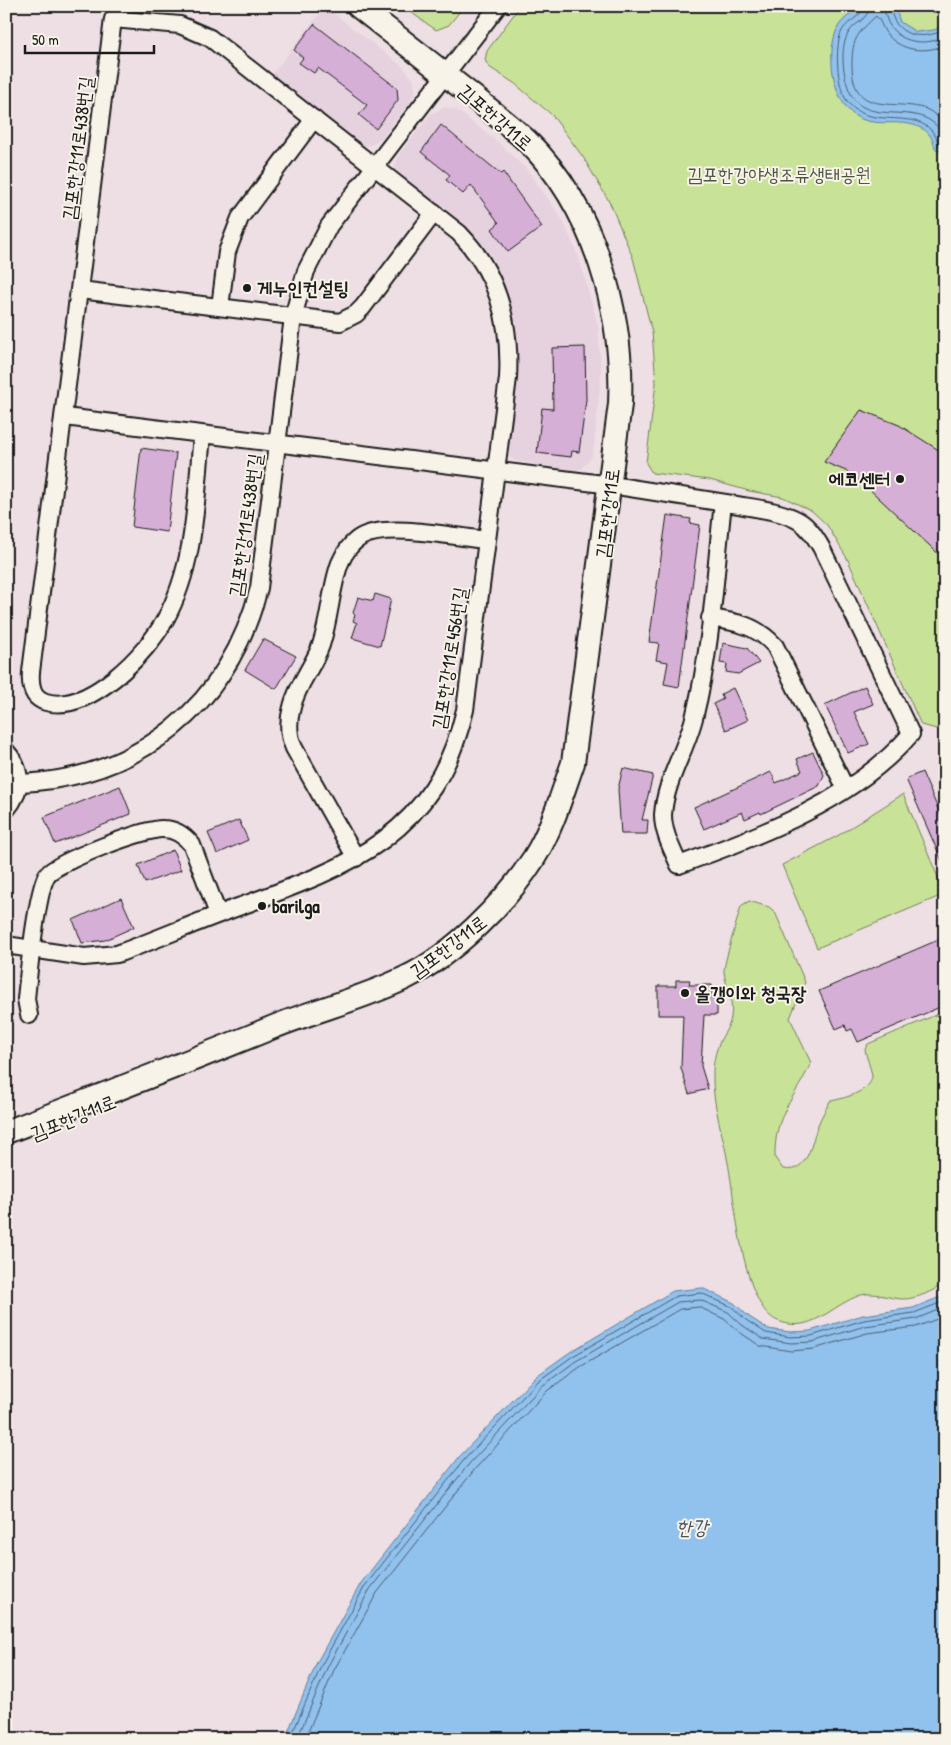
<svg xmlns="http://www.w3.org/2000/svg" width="951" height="1745" viewBox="0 0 951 1745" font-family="'Patrick Hand','Poor Story',sans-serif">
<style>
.built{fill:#e6d1df}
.green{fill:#c8e298;stroke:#727f5a}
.water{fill:#91c1ed;stroke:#627f99}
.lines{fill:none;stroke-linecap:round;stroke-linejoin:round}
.shore{stroke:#4b5e70;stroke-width:1}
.building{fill:#d6afd7;stroke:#1c1c1c}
.street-casing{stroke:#1c1c1c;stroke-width:20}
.secondary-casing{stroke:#1c1c1c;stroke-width:26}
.street{stroke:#f7f3e8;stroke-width:16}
.secondary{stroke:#f7f3e8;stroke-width:22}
.poi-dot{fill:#1c1c1c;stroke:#f7f3e8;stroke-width:2}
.labels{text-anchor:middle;stroke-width:4;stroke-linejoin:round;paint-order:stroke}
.street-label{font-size:19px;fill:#1c1c1c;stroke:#f7f3e8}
.park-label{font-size:19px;fill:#505741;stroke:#f7f3e8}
.poi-label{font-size:19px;font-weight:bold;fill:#1c1c1c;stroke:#f7f3e8;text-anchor:start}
.water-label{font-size:20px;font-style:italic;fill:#455665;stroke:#f7f3e8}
</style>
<rect width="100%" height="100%" fill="#eddfe3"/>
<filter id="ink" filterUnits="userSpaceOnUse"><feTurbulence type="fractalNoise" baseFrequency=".02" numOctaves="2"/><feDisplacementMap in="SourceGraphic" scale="10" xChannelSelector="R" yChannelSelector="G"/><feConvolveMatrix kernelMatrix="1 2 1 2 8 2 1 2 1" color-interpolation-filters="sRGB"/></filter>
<g filter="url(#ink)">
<!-- built -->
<g class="built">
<path d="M 325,7 L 402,66 L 414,80 L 415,91 L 411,101 L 383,136 L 373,144 L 364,146 L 351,139 L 270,77 Z"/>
<path d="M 445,107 L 458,111 L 501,145 L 528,171 L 562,219 L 579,258 L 598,326 L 601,376 L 594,446 L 591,458 L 581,469 L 573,470 L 516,461 L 507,456 L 515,341 L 512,317 L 502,281 L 483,247 L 470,233 L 397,171 L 395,166 L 400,153 L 431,114 Z"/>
</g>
<!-- green -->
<g class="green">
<path d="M 402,6 L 464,6 L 449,25 L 436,30 Z"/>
<path d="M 520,6 L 945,6 L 945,720 L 937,729 L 921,725 L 848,560 L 827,525 L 812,511 L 783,497 L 749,491 L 710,480 L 652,473 L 646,463 L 656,383 L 652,332 L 633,258 L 610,203 L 583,157 L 552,115 L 514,83 L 489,67 L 485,60 L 487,51 Z"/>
<path d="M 903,794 L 945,894 L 817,948 L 782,865 L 839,835 Z"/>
<path d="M 749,901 L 769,907 L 775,912 L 805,982 L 790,1018 L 811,1063 C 794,1101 774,1113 775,1158 L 783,1169 C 809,1174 811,1142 818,1125 C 821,1117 826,1109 830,1101 C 843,1099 872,1091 872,1076 C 871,1067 866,1058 865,1049 L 868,1044 L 945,1011 L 945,1283 C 933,1291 917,1299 903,1299 C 889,1299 875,1291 861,1295 C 832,1304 812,1335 778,1321 C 742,1307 735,1198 728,1163 C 723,1133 712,1105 713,1074 C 713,1064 715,1053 719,1044 C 722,1035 730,1027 731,1017 C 734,1000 726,988 724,972 C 723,966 738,917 741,906 Z"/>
</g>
<!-- water -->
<g class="water">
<path d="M 860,6 L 895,6 L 900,22 L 916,32 L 934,30 L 945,25 L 945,153 L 935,149 C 933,140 930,132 921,128 C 903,118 880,127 861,119 C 832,107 825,52 838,27 C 842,19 854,12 860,6 Z"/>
<path d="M 702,1288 L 734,1303 L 748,1316 L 768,1329 L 790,1332 L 810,1331 L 863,1315 L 913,1308 L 945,1295 L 945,1739 L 285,1739 L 317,1662 L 361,1583 L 460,1456 L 535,1377 L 570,1352 L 673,1291 Z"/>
</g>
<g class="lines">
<!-- shore -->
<g class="shore">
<path d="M 863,6 C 862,17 849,20 843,29 C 834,43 837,81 844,96 C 865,138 926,98 939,145 L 945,148"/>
<path d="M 869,6 C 869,20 855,22 849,32 C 839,47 843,77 850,92 C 866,132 930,92 945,141"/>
<path d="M 884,6 C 886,40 918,49 945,37"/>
<path d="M 890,6 C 894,37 920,41 945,30"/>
<path d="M 945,45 C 924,54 900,51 886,33 C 882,28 881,20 876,16 C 858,33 852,38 852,64 C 852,118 893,98 926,109 C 933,112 939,118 945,123"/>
<path d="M 290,1739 L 322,1664 L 365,1586 L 464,1460 L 538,1381 L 573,1356 L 676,1296 L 701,1293 L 732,1307 L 746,1320 L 766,1333 L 790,1337 L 811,1336 L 864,1320 L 914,1313 L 945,1301"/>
<path d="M 297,1739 L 328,1666 L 370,1589 L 469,1464 L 542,1386 L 576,1361 L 678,1302 L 700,1300 L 728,1312 L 742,1325 L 763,1339 L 791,1343 L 812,1342 L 865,1326 L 916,1319 L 945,1307"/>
<path d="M 305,1739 L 334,1670 L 377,1593 L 475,1469 L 547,1391 L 580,1367 L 680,1309 L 699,1307 L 724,1319 L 738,1331 L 760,1346 L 791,1351 L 814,1349 L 867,1333 L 916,1327 L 945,1316"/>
</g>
</g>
<!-- building -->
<g class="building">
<path d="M 314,24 L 397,88 L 398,100 L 376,129 L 359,115 L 367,105 L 318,68 L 314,73 L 299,63 L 303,58 L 294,50 Z"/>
<path d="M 441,125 L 501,174 L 503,172 L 542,227 L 508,252 L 492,229 L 499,223 L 471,185 L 463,194 L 446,180 L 450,175 L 421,152 Z"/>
<path d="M 585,347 L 586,400 L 579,452 L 572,451 L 571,457 L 537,453 L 542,408 L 553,409 L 552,348 Z"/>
<path d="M 861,410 L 899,425 L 945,454 L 945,560 L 866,486 L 846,471 L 824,462 Z"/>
<path d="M 141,448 L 176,453 L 167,532 L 132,527 Z"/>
<path d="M 667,515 L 691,519 L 690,523 L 700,525 L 679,687 L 664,684 L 668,662 L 656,660 L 659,643 L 649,642 Z"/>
<path d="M 375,594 L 391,599 L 380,646 L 352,638 L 357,623 L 353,621 L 355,615 L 353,613 L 358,597 L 373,601 Z"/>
<path d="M 263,639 L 296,656 L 276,689 L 245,670 Z"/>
<path d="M 723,643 L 747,648 L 759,663 L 738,674 L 726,672 L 727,664 L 720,663 Z"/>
<path d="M 865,686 L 873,704 L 854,712 L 869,744 L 848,753 L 825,705 Z"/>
<path d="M 733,688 L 748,720 L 726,730 L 713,704 L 723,699 L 721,694 Z"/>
<path d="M 813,752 L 824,775 L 819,786 L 761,814 L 760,812 L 745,819 L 742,812 L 704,829 L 694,807 L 771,772 L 776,783 L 802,771 L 797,759 Z"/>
<path d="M 623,768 L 653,775 L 642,820 L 648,820 L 647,834 L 621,834 L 618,789 Z"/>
<path d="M 922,772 L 945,825 L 945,868 L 906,779 Z"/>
<path d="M 120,786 L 131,814 L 55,844 L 44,817 Z"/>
<path d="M 239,820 L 248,840 L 217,854 L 208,833 Z"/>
<path d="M 173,850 L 181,870 L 145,883 L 138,865 Z"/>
<path d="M 121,898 L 134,927 L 105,940 L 82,943 L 73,920 Z"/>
<path d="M 945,937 L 945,1005 L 858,1042 L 852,1029 L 847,1031 L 845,1025 L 836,1029 L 819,991 Z"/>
<path d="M 676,980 L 690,980 L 689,985 L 712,985 L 712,999 L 717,1000 L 717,1015 L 704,1015 L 701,1066 L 708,1089 L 689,1094 L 681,1068 L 683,1015 L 658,1015 L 658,986 L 676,986 Z"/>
</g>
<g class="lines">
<!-- street casing -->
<g class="street-casing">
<g id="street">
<path d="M 80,290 L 340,322 L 356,314 L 363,307 L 434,213"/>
<path d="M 220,307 L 227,252 L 240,218 L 314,119"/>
<path d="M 65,417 L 611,485 C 651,491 692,498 732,504 C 753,508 780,510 799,521 C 809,527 815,537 821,547 L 911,734 C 852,802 761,835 679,865 C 672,849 663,832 663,815 C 665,780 688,747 695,714 C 712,645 715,573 723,503"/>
<path d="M 710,618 C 737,622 756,625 775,646 L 846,789"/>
<path d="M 6,751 C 23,770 23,790 6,810"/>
<path d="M 20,783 C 140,778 229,705 259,588 L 293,317 L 306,271 L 329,226 L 498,6"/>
<path d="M 356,858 L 294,748 C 288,735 288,721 292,707 C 297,685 313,667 321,645 C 330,618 331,587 340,563 C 344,553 352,542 361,537 C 387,522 455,537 486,540"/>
<path d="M 6,945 L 84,957 L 117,954 C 158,939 199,921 241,906 C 350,866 435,836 465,710 L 508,378 C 511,324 498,273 459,233 L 210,38 L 180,25 L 113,19 L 31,672 C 30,685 32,698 46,702 C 89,714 147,653 165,620 C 196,564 196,496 202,435"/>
<path d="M 29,1015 L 26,999 C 28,976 37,891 47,875 C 56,862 146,828 163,829 C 175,829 185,836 192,845 L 218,914"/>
</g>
</g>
<!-- secondary casing -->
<g class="secondary-casing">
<path id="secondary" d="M 6,1132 C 95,1098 183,1064 271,1028 C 315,1010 362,999 405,978 C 453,955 506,902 534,858 C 552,829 562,794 573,763 L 620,404 C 624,313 594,207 528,142 C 511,126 492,112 475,98 C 436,67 397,37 358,6"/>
</g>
<!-- street -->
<use href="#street" class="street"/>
<!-- secondary -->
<use href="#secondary" class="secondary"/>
</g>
</g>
<!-- markers -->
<g class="poi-dot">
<circle cx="247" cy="288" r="5"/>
<circle cx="900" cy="479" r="5"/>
<circle cx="262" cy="906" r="5"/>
<circle cx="685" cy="993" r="5"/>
</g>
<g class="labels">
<!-- street labels -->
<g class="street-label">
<text transform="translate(496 117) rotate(41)" y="7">김포한강11로</text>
<text transform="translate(77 148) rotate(-83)" y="7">김포한강11로438번길</text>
<text transform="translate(607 513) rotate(-83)" y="7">김포한강11로</text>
<text transform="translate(245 525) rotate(-82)" y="7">김포한강11로438번길</text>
<text transform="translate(449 658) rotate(-81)" y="7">김포한강11로456번길</text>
<text transform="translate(448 946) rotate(-37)" y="7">김포한강11로</text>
<text transform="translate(73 1117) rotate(-22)" y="7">김포한강11로</text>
</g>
<!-- park labels -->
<g class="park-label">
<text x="779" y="181">김포한강야생조류생태공원</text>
</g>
<!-- poi labels -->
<g class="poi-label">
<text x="257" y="295">게누인컨설팅</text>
<text x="890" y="486" text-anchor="end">에코센터</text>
<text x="272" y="913">barilga</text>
<text x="695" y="1000">올갱이와 청국장</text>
</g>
<!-- water labels -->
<g class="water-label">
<text x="692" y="1534">한강</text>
</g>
</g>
<!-- margin -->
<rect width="951" height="1745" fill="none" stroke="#f7f3e8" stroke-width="25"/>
<rect x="12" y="12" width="926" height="1720" fill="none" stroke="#1c1c1c" stroke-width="2" filter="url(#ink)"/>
<!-- scale -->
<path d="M25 45v8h129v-8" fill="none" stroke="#1c1c1c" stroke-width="2.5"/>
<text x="32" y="45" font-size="15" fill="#1c1c1c" stroke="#f7f3e8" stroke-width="4" paint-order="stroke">50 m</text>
</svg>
